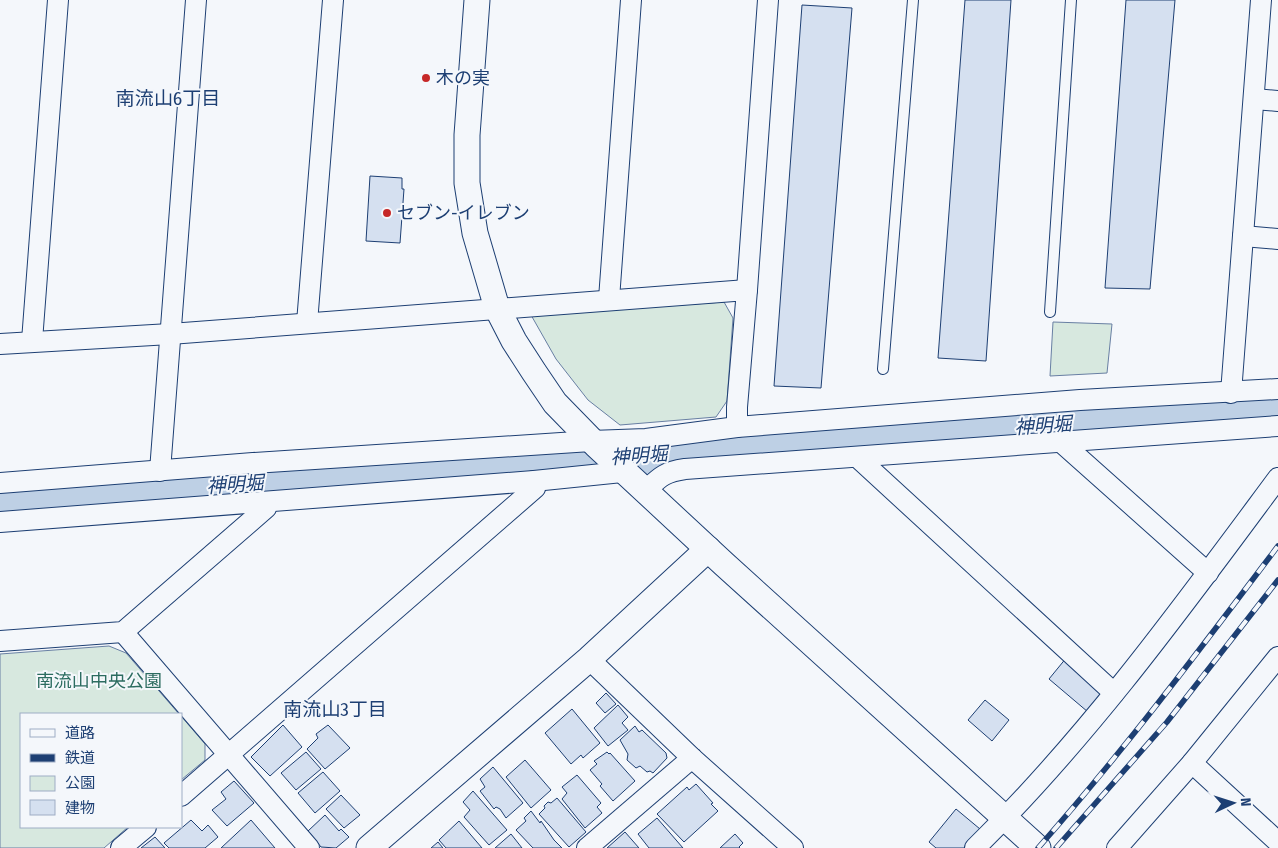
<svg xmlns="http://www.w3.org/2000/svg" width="1278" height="848" viewBox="0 0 1278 848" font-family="'Fira Sans Condensed','Noto Sans JP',sans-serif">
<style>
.green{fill:#d7e8df;stroke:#687fa3}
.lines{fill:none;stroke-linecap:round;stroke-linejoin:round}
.river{stroke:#bed0e5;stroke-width:39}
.building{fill:#d5e0f0;stroke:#1d3f73}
.service-casing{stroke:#1d3f73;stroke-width:12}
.minor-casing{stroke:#1d3f73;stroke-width:22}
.tertiary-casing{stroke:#1d3f73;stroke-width:27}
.service{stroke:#f4f7fb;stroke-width:10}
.minor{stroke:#f4f7fb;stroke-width:20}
.tertiary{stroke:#f4f7fb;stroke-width:25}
.rail-casing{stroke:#1d3f73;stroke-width:5.5}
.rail{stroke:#f4f7fb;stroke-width:4;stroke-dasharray:11;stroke-linecap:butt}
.poi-dot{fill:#c62828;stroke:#f4f7fb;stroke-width:2}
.labels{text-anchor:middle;stroke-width:4;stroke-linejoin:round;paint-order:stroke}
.poi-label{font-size:18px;fill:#1d3f73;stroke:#f4f7fb;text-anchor:start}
.park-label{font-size:18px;fill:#2c6c60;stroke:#f4f7fb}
.neighbourhood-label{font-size:19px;fill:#1d3f73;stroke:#f4f7fb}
.water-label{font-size:19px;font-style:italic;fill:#1d3f73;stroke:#f4f7fb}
</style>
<rect width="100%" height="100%" fill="#f4f7fb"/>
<!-- green -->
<g class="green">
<path d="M 724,302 L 733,318 L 727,401 L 716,417 L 620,425 L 588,400 L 556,359 L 531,315 Z"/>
<path d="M 1053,322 L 1112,324 L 1107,373 L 1050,376 Z"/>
<path d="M 109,646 L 126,653 L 179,714 L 21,714 L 21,827 L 128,827 L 104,848 L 0,848 L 0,654 Z"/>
<path d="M 181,716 L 205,744 L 205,760 L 181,780 Z"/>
</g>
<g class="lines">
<!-- river -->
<path class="river" d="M 0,502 L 1278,408"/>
</g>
<!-- building -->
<g class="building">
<path d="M 965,0 L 1011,0 L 986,361 L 938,358 Z"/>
<path d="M 1126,0 L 1175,0 L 1150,289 L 1105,288 Z"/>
<path d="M 802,5 L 852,8 L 821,388 L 774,386 Z"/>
<path d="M 370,176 L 402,178 L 402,189 L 404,189 L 400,243 L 366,241 Z"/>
<path d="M 1067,657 L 1106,690 L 1088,712 L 1049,679 Z"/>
<path d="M 606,693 L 616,704 L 605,713 L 596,703 Z"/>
<path d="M 985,700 L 1009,720 L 992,741 L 968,720 Z"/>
<path d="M 618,705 L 628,717 L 622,723 L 628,730 L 608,746 L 594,728 Z"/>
<path d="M 572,709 L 600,743 L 583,758 L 581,755 L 571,764 L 545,733 Z"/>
<path d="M 283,725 L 302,747 L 270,776 L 251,757 Z"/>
<path d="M 328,725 L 350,748 L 325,769 L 307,749 L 318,738 L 316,734 Z"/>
<path d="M 635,726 L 639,732 L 642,730 L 666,753 L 667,758 L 653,773 L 650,771 L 647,772 L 640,766 L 636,768 L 627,760 L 628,754 L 620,740 Z"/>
<path d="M 306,752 L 321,769 L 296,790 L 281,773 Z"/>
<path d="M 607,752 L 609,754 L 610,753 L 635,781 L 613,801 L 600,786 L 602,784 L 590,770 L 597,764 L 594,761 Z"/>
<path d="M 525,760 L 551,790 L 531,808 L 506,777 Z"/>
<path d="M 493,767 L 523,803 L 506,818 L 500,809 L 496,807 L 494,809 L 480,791 L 485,787 L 480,779 Z"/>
<path d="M 323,772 L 340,791 L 315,813 L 298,793 Z"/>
<path d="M 577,775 L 601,803 L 597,807 L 602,813 L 585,828 L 562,799 L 567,793 L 562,787 Z"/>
<path d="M 234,781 L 254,803 L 227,826 L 212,810 L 226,799 L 221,792 Z"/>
<path d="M 696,784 L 713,803 L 711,804 L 718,811 L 684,842 L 657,814 L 687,787 L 689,790 Z"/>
<path d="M 473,791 L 507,830 L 489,845 L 464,817 L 470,810 L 463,802 Z"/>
<path d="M 341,795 L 360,815 L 344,828 L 326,809 Z"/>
<path d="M 557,798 L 586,832 L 569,847 L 539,814 L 545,808 L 544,806 L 548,802 L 551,803 Z"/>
<path d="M 956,809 L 980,829 L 964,848 L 936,848 L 929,842 Z"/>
<path d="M 531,811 L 540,823 L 541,821 L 554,840 L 562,848 L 533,848 L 516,830 L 526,821 L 524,818 Z"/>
<path d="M 325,815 L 339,831 L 341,829 L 349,837 L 336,848 L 321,847 L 308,831 Z"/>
<path d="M 657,818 L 683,848 L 649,848 L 638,834 Z"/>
<path d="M 191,820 L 202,831 L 208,825 L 218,837 L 205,848 L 169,848 L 164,843 Z"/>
<path d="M 251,820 L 275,848 L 221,848 Z"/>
<path d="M 459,821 L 482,848 L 446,848 L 439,840 Z"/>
<path d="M 625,832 L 639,848 L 607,848 Z"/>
<path d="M 511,834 L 522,848 L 495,848 Z"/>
<path d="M 735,834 L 743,843 L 739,847 L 740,848 L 720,848 Z"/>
<path d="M 155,837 L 165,848 L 141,848 Z"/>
<path d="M 438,842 L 443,848 L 431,848 Z"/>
</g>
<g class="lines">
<!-- service casing -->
<g class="service-casing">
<g id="service">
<path d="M 1050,312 L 1071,0"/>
<path d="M 883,369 L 913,0"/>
</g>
</g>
<!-- minor casing -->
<g class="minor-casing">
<g id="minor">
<path d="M 1254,99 L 1278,101"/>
<path d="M 1243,236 L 1278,239"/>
<path d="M 747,290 L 768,0"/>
<path d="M 609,299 L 631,0"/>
<path d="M 307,323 L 333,0"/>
<path d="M 32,341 L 58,0"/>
<path d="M 0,344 L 170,334 L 747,290 L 737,407 L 737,427"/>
<path d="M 1231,393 L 1261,0"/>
<path d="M 1061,442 L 1208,573"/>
<path d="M 857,457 L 1114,693"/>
<path d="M 160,471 L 196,0"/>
<path d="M 0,483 L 253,463 L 591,441 L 646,439 L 737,427 L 1080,400 L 1278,389"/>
<path d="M 645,491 C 660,477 664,472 685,469 L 1278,426"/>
<path d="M 0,522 L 534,481 L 622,472 L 624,471"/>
<path d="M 123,632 L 309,848"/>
<path d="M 0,641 L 123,632 L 266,508 L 266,502"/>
<path d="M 589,659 L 692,758 L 793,848"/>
<path d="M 1192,763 L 1278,842"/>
<path d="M 181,796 L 535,488 L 534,481"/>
<path d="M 121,848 L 146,827"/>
<path d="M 587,848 L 692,758"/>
<path d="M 975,848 C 1089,736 1183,606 1278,478"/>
<path d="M 1117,848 L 1192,763 L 1278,657"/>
</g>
</g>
<!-- tertiary casing -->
<g class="tertiary-casing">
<g id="tertiary">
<path d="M 477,0 L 467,135 L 467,183 L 475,233 L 497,308 L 514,341 L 534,372 L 555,403 L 596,445 L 724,564 L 1038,848"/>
<path d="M 369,848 L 589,659 L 708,549"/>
</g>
</g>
<!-- service -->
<use href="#service" class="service"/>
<!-- minor -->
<use href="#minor" class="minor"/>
<!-- tertiary -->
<use href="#tertiary" class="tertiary"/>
<!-- rail casing -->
<g class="rail-casing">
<g id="rail">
<path d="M 1038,848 C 1123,752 1201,648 1278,546"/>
<path d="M 1056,848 L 1167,722 L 1278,580"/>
</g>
</g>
<!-- rail -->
<use href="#rail" class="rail"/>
</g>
<!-- markers -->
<g class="poi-dot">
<circle cx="426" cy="78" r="5"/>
<circle cx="387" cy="213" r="5"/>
</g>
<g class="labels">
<!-- poi labels -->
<g class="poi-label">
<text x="436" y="84">木の実</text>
<text x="397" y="219">セブン-イレブン</text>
</g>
<!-- park labels -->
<g class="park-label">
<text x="99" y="687">南流山中央公園</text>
</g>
<!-- neighbourhood labels -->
<g class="neighbourhood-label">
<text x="168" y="105">南流山6丁目</text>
<text x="335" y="716">南流山3丁目</text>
</g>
<!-- water labels -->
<g class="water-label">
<text transform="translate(1043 425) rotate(-4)" y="7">神明堀</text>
<text transform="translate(639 455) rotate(-4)" y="7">神明堀</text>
<text transform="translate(235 484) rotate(-4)" y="7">神明堀</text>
</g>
</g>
<!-- legend -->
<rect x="20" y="713" width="162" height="115" fill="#f4f7fb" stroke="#9eadc5"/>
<rect x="30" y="729" width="25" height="8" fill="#f4f7fb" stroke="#9eadc5"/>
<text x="65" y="738" font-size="15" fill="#1d3f73">道路</text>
<rect x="30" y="754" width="25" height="8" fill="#1d3f73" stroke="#9eadc5"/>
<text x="65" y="763" font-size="15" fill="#1d3f73">鉄道</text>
<rect x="30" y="776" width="25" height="15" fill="#d7e8df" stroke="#9eadc5"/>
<text x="65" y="788" font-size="15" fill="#1d3f73">公園</text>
<rect x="30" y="800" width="25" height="15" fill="#d5e0f0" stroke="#9eadc5"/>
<text x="65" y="813" font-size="15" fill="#1d3f73">建物</text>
<!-- north arrow -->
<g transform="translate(1233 803) rotate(86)" stroke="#f4f7fb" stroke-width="4" paint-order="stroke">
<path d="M0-4L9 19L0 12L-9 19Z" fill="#1d3f73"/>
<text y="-8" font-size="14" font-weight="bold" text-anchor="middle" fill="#1d3f73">N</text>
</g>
</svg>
